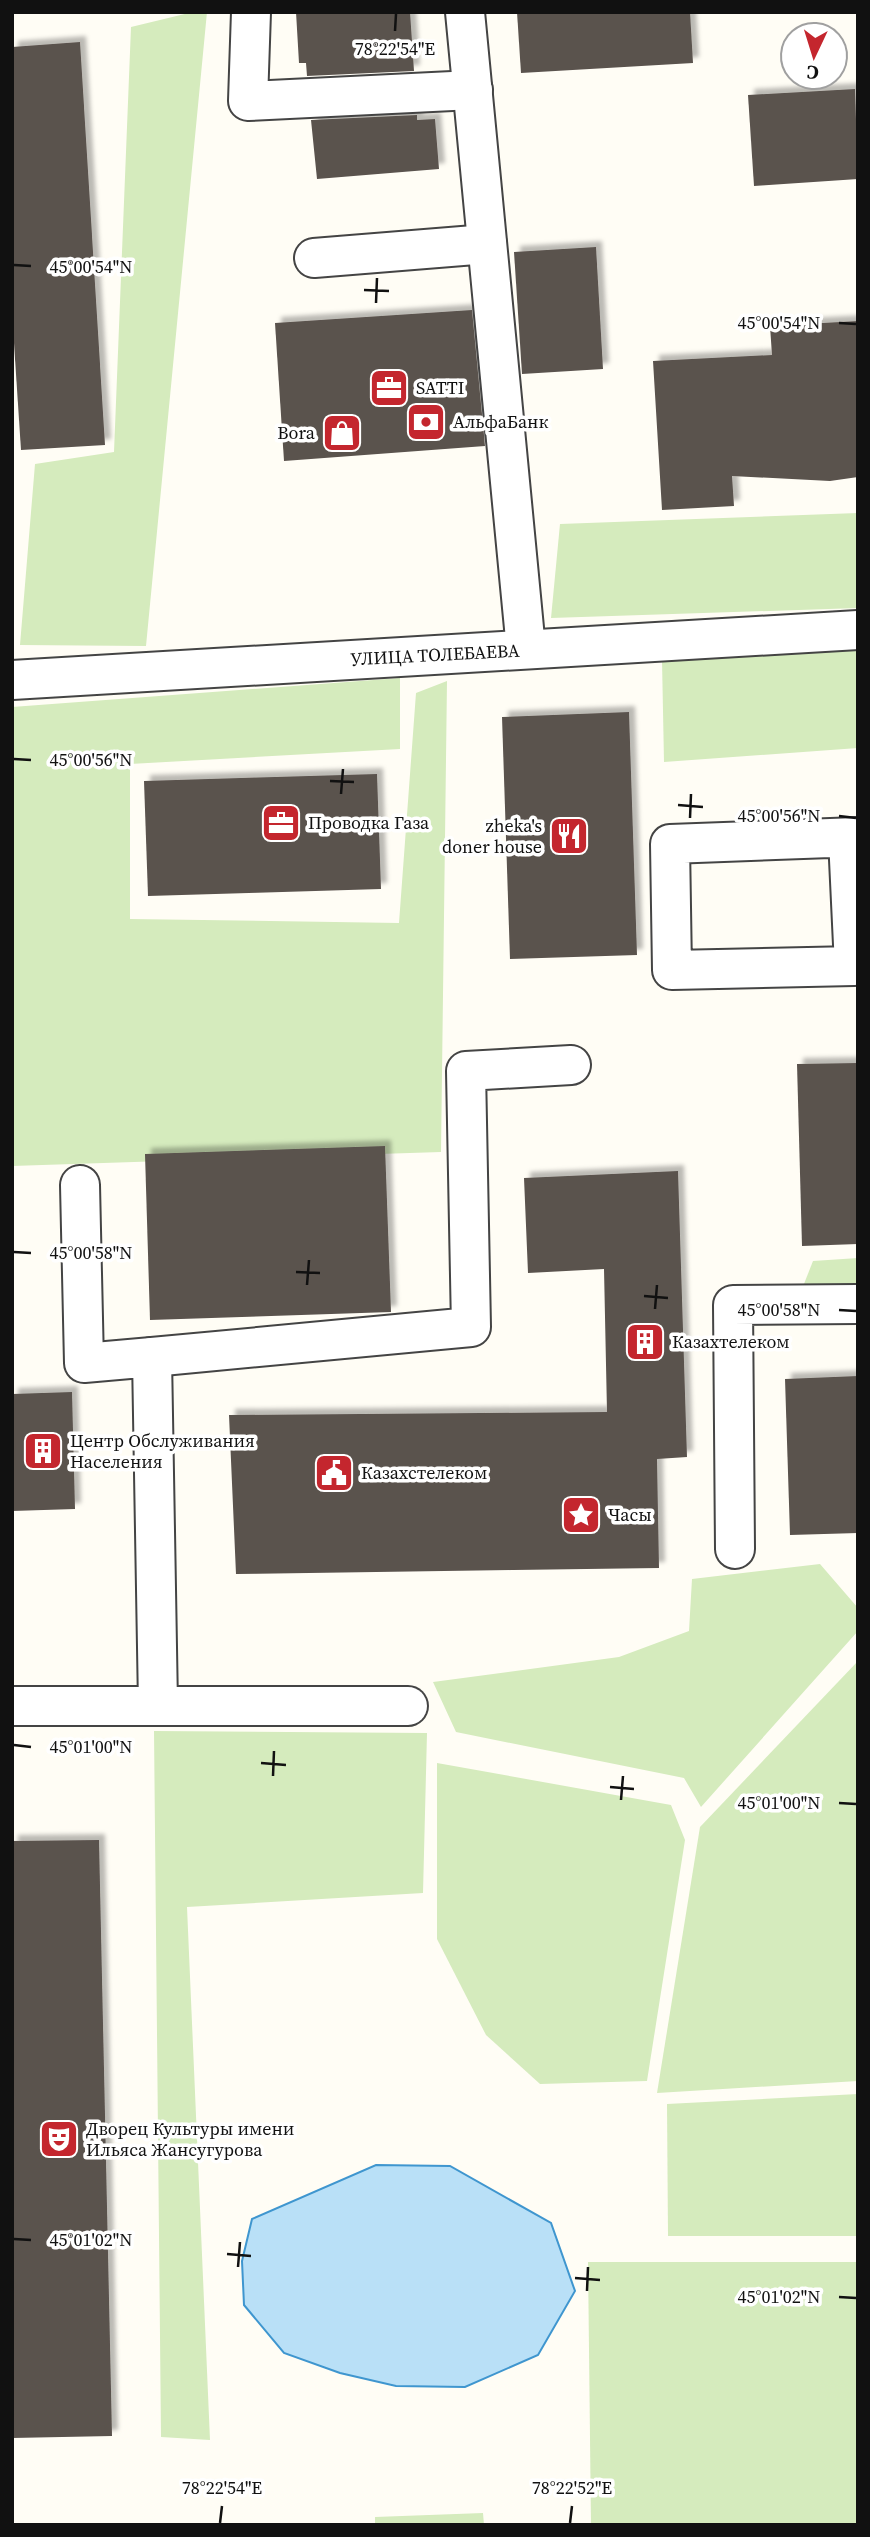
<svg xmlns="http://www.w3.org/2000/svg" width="870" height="2537" viewBox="0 0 870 2537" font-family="'Source Serif 4',serif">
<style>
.green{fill:#d5ebbd}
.water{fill:#b9e0f7;stroke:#3f96cf;stroke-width:2}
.building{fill:#5a524d;filter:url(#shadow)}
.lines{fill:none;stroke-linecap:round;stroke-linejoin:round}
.minor-casing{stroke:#444;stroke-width:42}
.minor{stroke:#fff;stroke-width:38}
.ticks{fill:none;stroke:#111;stroke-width:2.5}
.labels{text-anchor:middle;stroke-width:7;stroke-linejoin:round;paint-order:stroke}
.poi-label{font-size:18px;fill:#111;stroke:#fff;text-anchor:start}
.street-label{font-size:18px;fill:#111;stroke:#fff}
.ticks-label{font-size:18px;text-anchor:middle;fill:#111;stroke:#fff;stroke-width:7;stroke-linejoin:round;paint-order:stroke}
</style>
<defs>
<filter id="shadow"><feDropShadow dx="6" dy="-6" stdDeviation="2" flood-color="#0004"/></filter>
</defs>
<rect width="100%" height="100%" fill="#fffdf5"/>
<!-- green -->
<g class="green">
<path d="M 193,12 L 207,12 L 146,646 L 20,645 L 35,464 L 114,452 L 131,27 Z"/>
<path d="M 858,513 L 858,608 L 551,618 L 560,524 Z"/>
<path d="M 858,647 L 858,748 L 664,762 L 662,660 Z"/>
<path d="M 400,678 L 400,749 L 130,764 L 130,919 L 399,923 L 416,693 L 447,681 L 441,1152 L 12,1166 L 12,707 Z"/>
<path d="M 858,1258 L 858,1290 L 802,1289 L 813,1261 Z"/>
<path d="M 820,1564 L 858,1608 L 858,1631 L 701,1807 L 684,1778 L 456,1732 L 433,1682 L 619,1657 L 689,1631 L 692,1579 Z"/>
<path d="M 858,1661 L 858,2081 L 657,2093 L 700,1827 Z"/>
<path d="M 154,1731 L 427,1733 L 423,1893 L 187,1907 L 210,2440 L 161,2437 Z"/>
<path d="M 437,1763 L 671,1805 L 685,1840 L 647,2081 L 540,2084 L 486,2035 L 437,1939 Z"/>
<path d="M 858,2094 L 858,2236 L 668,2236 L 667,2104 Z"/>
<path d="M 588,2262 L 858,2262 L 858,2525 L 591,2525 Z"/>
<path d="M 483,2513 L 484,2525 L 375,2525 L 375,2517 Z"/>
</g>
<!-- water -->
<path class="water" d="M 376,2165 L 450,2166 L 551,2223 L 575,2291 L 538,2355 L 465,2387 L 396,2386 L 340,2373 L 284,2353 L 244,2305 L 242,2261 L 252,2219 Z"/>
<!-- building -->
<g class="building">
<path d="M 296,12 L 410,12 L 414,71 L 307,76 L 306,63 L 299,63 Z"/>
<path d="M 517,12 L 690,12 L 693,63 L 521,73 Z"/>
<path d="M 80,42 L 105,445 L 21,450 L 12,313 L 12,47 Z"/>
<path d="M 855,89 L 858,179 L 754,186 L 748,95 Z"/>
<path d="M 417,115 L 417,120 L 435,119 L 439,169 L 317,179 L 311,120 Z"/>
<path d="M 596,247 L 603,369 L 522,374 L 514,252 Z"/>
<path d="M 472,310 L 485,446 L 284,461 L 275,323 Z"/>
<path d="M 858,321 L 858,477 L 830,481 L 732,476 L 734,506 L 662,510 L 653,361 L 772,355 L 770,326 Z"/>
<path d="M 629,712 L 637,955 L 510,959 L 502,717 Z"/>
<path d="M 377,774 L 381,889 L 148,896 L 144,781 Z"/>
<path d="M 858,1063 L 858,1244 L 802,1246 L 797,1064 Z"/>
<path d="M 385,1146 L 391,1312 L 150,1320 L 145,1154 Z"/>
<path d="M 678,1171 L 687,1457 L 657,1459 L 659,1568 L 236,1574 L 229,1415 L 607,1412 L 604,1269 L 528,1273 L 524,1178 Z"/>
<path d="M 858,1376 L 858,1533 L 790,1535 L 785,1379 Z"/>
<path d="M 72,1392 L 75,1509 L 12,1511 L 12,1394 Z"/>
<path d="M 99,1840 L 112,2436 L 12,2438 L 12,1841 Z"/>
</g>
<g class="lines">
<!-- minor casing -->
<g class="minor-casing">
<g id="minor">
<path d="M 251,12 L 248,101 L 473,90"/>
<path d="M 465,12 L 526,649"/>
<path d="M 314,258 L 487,244"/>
<path d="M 12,680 L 858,630"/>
<path d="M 848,838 L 854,966 L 672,970 L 670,844 L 858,837"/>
<path d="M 80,1185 L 84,1363 L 152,1357 L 158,1705"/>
<path d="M 152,1357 L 471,1327 L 466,1071 L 571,1065"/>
<path d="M 735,1549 L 733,1305 L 858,1304"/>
<path d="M 12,1706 L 408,1706"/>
</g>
</g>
<!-- minor -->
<use href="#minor" class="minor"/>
</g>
<!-- ticks -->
<path class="ticks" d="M 395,31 L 396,14M 14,265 L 31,266M 364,290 L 389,291M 376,303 L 377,278M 839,323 L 856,324M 14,759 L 31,760M 330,781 L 354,782M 341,794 L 343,769M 678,805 L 703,807M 839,816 L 856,818M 690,818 L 691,794M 14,1252 L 31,1253M 296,1272 L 320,1273M 307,1285 L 309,1260M 644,1296 L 668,1298M 655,1309 L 657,1285M 839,1310 L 856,1311M 14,1745 L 31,1747M 261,1763 L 286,1765M 273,1776 L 274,1751M 610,1787 L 634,1789M 621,1800 L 623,1776M 839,1803 L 856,1804M 14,2239 L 31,2240M 227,2254 L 251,2256M 238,2267 L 240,2242M 575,2278 L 600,2280M 587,2291 L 588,2267M 839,2297 L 856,2298M 220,2523 L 222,2506M 570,2523 L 572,2506"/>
<!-- icons -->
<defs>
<g id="office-square" transform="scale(2.0125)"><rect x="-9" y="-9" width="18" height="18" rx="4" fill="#c4262e" stroke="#fff"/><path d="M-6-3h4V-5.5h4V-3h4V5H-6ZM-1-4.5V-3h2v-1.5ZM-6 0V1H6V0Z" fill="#fff"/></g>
<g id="bank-square" transform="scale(2.0125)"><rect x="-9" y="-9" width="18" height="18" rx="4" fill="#c4262e" stroke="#fff"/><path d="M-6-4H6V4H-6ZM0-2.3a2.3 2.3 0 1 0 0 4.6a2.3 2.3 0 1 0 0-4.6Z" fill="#fff"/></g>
<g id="shop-square" transform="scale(2.0125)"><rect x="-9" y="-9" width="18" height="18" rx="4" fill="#c4262e" stroke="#fff"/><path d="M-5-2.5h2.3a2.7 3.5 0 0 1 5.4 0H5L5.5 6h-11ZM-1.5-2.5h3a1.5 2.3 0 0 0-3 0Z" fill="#fff"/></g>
<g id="restaurant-square" transform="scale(2.0125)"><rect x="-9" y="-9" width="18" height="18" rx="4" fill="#c4262e" stroke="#fff"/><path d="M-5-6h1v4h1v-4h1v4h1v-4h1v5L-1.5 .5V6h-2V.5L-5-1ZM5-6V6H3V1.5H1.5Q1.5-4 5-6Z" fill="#fff"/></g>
<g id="building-square" transform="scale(2.0125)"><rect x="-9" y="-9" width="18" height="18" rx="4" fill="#c4262e" stroke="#fff"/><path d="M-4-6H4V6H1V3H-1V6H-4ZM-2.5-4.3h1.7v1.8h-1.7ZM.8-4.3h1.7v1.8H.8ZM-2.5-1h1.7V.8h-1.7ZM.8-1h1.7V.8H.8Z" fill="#fff"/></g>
<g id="civic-square" transform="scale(2.0125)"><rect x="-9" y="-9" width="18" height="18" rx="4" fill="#c4262e" stroke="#fff"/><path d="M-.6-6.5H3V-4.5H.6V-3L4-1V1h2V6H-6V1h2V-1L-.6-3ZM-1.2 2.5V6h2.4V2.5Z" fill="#fff"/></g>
<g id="sight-square" transform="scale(2.0125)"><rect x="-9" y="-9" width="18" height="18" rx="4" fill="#c4262e" stroke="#fff"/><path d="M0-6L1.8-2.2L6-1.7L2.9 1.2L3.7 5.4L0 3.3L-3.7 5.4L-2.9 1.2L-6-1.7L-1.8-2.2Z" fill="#fff"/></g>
<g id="theatre-square" transform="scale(2.0125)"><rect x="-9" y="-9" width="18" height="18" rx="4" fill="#c4262e" stroke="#fff"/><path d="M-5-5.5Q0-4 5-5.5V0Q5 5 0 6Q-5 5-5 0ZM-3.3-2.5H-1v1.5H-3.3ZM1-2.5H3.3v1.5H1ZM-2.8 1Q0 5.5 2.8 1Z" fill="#fff"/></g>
</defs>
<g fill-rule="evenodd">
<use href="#office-square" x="389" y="388"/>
<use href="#bank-square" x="426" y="422"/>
<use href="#shop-square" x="342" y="433"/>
<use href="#office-square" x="281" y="823"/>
<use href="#restaurant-square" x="569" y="836"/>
<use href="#building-square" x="645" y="1342"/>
<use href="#building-square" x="43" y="1451"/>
<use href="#civic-square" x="334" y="1473"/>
<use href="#sight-square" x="581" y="1515"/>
<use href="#theatre-square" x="59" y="2139"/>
</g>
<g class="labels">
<!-- poi labels -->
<g class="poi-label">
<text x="416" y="394">SATTI</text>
<text x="453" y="428">АльфаБанк</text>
<text x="315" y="439" text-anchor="end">Bora</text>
<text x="308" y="829">Проводка Газа</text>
<text x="542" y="832" text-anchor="end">zheka's<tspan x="542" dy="21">doner house</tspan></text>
<text x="672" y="1348">Казахтелеком</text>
<text x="70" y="1447">Центр Обслуживания<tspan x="70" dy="21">Населения</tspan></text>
<text x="361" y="1479">Казахстелеком</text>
<text x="608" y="1521">Часы</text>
<text x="86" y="2135">Дворец Культуры имени<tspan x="86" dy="21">Ильяса Жансугурова</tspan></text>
</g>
<!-- street labels -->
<g class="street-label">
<text transform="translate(435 655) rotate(-3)" y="6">УЛИЦА ТОЛЕБАЕВА</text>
</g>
</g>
<g class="ticks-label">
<text x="395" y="55">78°22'54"E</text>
<text x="91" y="273">45°00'54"N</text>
<text x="779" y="329">45°00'54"N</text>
<text x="91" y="766">45°00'56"N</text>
<text x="779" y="822">45°00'56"N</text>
<text x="91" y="1259">45°00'58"N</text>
<text x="779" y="1316">45°00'58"N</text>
<text x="91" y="1753">45°01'00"N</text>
<text x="779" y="1809">45°01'00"N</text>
<text x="91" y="2246">45°01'02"N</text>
<text x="779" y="2303">45°01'02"N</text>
<text x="222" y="2494">78°22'54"E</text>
<text x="572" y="2494">78°22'52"E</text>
</g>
<!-- border -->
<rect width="870" height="2537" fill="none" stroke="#111111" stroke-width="28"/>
<!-- north arrow -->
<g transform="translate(814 56) rotate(184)"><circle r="33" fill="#ffffff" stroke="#a0a0a0" stroke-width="2"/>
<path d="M0-5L12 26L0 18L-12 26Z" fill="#c4262e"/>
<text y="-10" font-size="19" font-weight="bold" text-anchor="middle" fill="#111111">С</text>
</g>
</svg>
